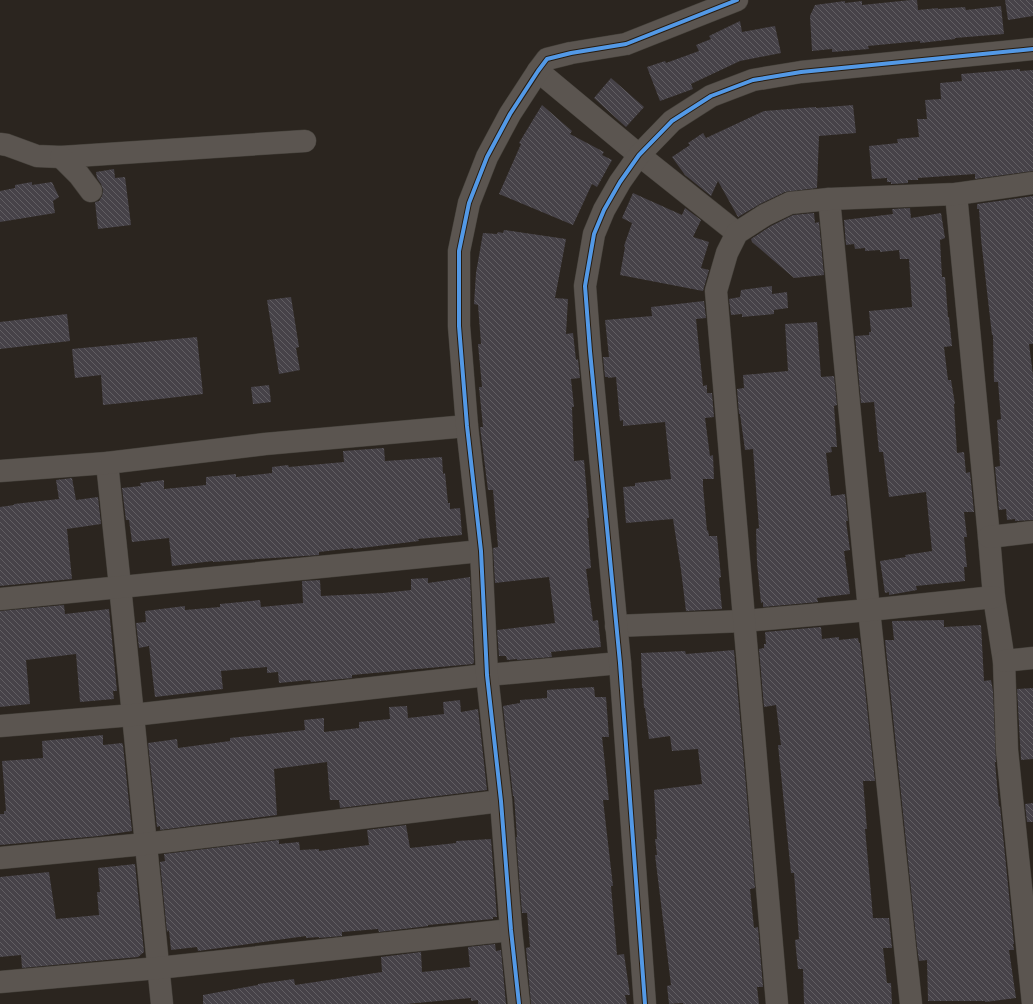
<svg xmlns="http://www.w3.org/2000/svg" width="1033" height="1004" viewBox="0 0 1033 1004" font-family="'Source Sans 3',sans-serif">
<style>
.building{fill:url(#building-back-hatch)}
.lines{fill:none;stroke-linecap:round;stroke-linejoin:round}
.minor-casing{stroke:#44403a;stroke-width:23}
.tertiary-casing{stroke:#44403a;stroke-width:23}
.minor{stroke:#5b5550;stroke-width:22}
.tertiary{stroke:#5b5550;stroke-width:22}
.cycleway-casing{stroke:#271c10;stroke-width:6}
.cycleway{stroke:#5399e6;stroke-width:4}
</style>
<defs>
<pattern id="building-back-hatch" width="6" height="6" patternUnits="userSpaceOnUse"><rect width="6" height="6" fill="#464248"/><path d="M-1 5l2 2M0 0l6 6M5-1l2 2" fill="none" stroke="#615e62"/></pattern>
</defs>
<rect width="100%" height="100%" fill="#2b251f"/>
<!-- building -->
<g class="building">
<path d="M 911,0 L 917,0 L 918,10 L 938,8 L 938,9 L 965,7 L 966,10 L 1001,6 L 1004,34 L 955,38 L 955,39 L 920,43 L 920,41 L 868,46 L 869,49 L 832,52 L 832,49 L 812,51 L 810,16 L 815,5 L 845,1 L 845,3 L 862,1 L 862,5 Z"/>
<path d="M 1005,0 L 1033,0 L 1033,16 L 1008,20 Z"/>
<path d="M 740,21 L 742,32 L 775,26 L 781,53 L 740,61 L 691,84 L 693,89 L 660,101 L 647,67 L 665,61 L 666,63 L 699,51 L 696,45 L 711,39 L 709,36 Z"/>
<path d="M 1020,69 L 1020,71 L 1033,70 L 1033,171 L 975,179 L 975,174 L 918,178 L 918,180 L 908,180 L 908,183 L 891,184 L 891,182 L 887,182 L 887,178 L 872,179 L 869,146 L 898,143 L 897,139 L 919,137 L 917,119 L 927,119 L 925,100 L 941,99 L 940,83 L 962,81 L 961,74 Z"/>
<path d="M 611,78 L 644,107 L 626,127 L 594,98 Z"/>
<path d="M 542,105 L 572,131 L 570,134 L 604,152 L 602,155 L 612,160 L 597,187 L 592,184 L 573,225 L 499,194 L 521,144 L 519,143 Z"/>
<path d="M 853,105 L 856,133 L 819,136 L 817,188 L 785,192 L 760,204 L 738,217 L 718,181 L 711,196 L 685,175 L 672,157 L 690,145 L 688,143 L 703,133 L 706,138 L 764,111 L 816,107 L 816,108 Z"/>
<path d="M 114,169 L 115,178 L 125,177 L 131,225 L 98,229 L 95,202 L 99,201 L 102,196 L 103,190 L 101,184 L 97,178 L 96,172 Z"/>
<path d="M 32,182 L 32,185 L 52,182 L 59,197 L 53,201 L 55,213 L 0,222 L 0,191 L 15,188 L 15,185 Z"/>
<path d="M 633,193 L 682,215 L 685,208 L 701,220 L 693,237 L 709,242 L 701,268 L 709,270 L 703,291 L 620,275 L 625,247 L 624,246 L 632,223 L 622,218 Z"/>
<path d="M 1033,196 L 1033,344 L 1029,344 L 1033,375 L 1033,520 L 1015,521 L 1015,519 L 1007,520 L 1006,509 L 999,510 L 995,467 L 1000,466 L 997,420 L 1001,419 L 998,382 L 994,382 L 993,335 L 992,335 L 981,239 L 979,209 L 977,209 L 977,204 Z"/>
<path d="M 910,208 L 911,218 L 941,213 L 945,238 L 940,240 L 942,277 L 945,277 L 948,317 L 949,317 L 952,346 L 944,347 L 948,380 L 951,380 L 955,404 L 954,404 L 957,453 L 964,452 L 966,473 L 970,472 L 974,512 L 964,512 L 967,537 L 964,537 L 967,567 L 964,567 L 965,581 L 916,586 L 917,590 L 889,595 L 889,592 L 885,593 L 880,561 L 906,557 L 905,555 L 932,551 L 926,492 L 889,497 L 883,452 L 879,452 L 874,402 L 861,403 L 855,336 L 869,335 L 869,332 L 871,332 L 869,311 L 912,307 L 909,259 L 900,259 L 899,250 L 880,252 L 880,250 L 865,251 L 865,248 L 855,249 L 854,244 L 846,245 L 844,220 L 893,214 L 892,209 Z"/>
<path d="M 814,213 L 815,223 L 819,222 L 824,275 L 794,278 L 752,242 L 751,239 L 771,226 L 793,215 Z"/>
<path d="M 504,230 L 566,239 L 555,298 L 568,299 L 566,334 L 573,333 L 576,360 L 578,359 L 580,378 L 571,379 L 574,407 L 572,407 L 574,461 L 584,460 L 589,518 L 587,518 L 591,568 L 586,569 L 593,621 L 598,620 L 601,647 L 551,652 L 552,657 L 517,660 L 517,659 L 507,660 L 506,656 L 499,656 L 497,630 L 555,623 L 549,577 L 495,583 L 493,548 L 498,547 L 493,490 L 488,490 L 480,427 L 483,427 L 479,387 L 482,387 L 478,344 L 481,344 L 478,305 L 474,304 L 476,273 L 483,233 L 497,234 L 498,232 L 503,233 Z"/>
<path d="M 772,286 L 772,294 L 787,292 L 788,308 L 774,310 L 774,314 L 742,317 L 742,314 L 731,315 L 729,299 L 740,297 L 741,290 Z"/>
<path d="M 291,297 L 299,347 L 296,348 L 300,370 L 279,374 L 267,300 Z"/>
<path d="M 704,301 L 706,318 L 696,319 L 703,386 L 707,385 L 707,393 L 712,393 L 714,417 L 705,418 L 710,456 L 713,455 L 714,479 L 703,479 L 703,486 L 707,531 L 708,530 L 709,536 L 717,536 L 721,577 L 719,578 L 722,609 L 686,611 L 681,570 L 673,519 L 626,523 L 623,487 L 635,486 L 635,483 L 671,479 L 665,422 L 623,426 L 623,420 L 620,421 L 616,377 L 608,378 L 608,377 L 605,377 L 603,357 L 609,357 L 605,320 L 652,316 L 651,307 Z"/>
<path d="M 67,314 L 70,341 L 0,349 L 0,322 Z"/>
<path d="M 817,322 L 821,377 L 834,376 L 837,405 L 834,406 L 837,447 L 831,447 L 832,452 L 826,453 L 831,496 L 845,494 L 848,521 L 846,521 L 850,550 L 844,551 L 850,594 L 817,598 L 818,602 L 763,607 L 763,602 L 761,603 L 757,563 L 756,529 L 759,528 L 753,449 L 745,450 L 740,414 L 739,414 L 737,389 L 744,388 L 743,375 L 788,371 L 785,324 Z"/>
<path d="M 197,337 L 203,394 L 152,400 L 103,405 L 101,375 L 75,378 L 72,349 Z"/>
<path d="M 269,385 L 271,402 L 253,404 L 251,387 Z"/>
<path d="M 384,448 L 385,461 L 442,457 L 443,474 L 445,473 L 448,503 L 450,503 L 450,509 L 460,508 L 462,535 L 418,539 L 419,541 L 353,549 L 353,548 L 319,552 L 319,555 L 213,562 L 213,561 L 172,566 L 169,538 L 132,542 L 129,520 L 126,520 L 122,488 L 141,486 L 140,483 L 164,480 L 164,489 L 206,485 L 206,477 L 236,474 L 236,477 L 272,473 L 272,467 L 288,465 L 289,467 L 344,462 L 343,451 Z"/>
<path d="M 72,478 L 76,500 L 98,497 L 101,524 L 67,529 L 72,579 L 0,586 L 0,507 L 14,505 L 14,504 L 59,499 L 56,480 Z"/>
<path d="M 470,577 L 474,662 L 473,664 L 352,675 L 352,678 L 311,682 L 310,680 L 279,683 L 278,672 L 267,673 L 267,667 L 221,671 L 223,689 L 155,697 L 149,646 L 139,648 L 136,623 L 146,622 L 145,611 L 185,606 L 185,610 L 220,607 L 220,604 L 260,600 L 261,607 L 303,603 L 302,581 L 320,580 L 321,596 L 383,593 L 411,590 L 411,579 L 428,578 L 428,583 Z"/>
<path d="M 64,605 L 65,614 L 109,609 L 117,691 L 113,691 L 114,699 L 80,702 L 76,654 L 26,660 L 30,704 L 0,707 L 0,611 Z"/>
<path d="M 944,620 L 944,627 L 981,625 L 984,681 L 991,680 L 993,691 L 996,762 L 995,762 L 999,807 L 1000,806 L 1014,944 L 1013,944 L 1014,950 L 1009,950 L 1016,998 L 985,1002 L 985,1001 L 928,1001 L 927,960 L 919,961 L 917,947 L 885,640 L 894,640 L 892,621 Z"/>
<path d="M 821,627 L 822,639 L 839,637 L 839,640 L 858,638 L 859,643 L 860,643 L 875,781 L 863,781 L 867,829 L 865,829 L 870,882 L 873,918 L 889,918 L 892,948 L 883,948 L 887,983 L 891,983 L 892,1004 L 804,1004 L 803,969 L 798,969 L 795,940 L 799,939 L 794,873 L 791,873 L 778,745 L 781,745 L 776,705 L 764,707 L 759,649 L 764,648 L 764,644 L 766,644 L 765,632 Z"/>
<path d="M 734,650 L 755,888 L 750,889 L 754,928 L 758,927 L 763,987 L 757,987 L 759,1004 L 683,1004 L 683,1003 L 669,1004 L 667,986 L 671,985 L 655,855 L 657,855 L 655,839 L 657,839 L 654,790 L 702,784 L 698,749 L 672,751 L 670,736 L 649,739 L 645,708 L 644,708 L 643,688 L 642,688 L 641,653 L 685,651 L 686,654 Z"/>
<path d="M 594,687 L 595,697 L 606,697 L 609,737 L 602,737 L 609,800 L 603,800 L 613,886 L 611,886 L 617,955 L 624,954 L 630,995 L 625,995 L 627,1004 L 531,1004 L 526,948 L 530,947 L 527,913 L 522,913 L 516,837 L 517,837 L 514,796 L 513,796 L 503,706 L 520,703 L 520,700 L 547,698 L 547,690 Z"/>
<path d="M 1033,688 L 1033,759 L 1021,760 L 1017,689 Z"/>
<path d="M 460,700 L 461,712 L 478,709 L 487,790 L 340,808 L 339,800 L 330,800 L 327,762 L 274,769 L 277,815 L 160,830 L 160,826 L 157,827 L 148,743 L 177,739 L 178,748 L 230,741 L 230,738 L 305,730 L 304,720 L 324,718 L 324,732 L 359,728 L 359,722 L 390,719 L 389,707 L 407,706 L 408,718 L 444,714 L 443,702 Z"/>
<path d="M 103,735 L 103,745 L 122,743 L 123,745 L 132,831 L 99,836 L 0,845 L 0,814 L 4,814 L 4,811 L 6,811 L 2,761 L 43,758 L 42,741 Z"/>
<path d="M 1033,803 L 1033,822 L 1027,822 L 1025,804 Z"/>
<path d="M 406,825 L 410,848 L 456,843 L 456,841 L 491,839 L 497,917 L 493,917 L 493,919 L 428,925 L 428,926 L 379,932 L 378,929 L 342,932 L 342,936 L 319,938 L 319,937 L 306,938 L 306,936 L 198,951 L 197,947 L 171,950 L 169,930 L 167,932 L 160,862 L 165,861 L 164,854 L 279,840 L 279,844 L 299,842 L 300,850 L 319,849 L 319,851 L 369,845 L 367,830 Z"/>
<path d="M 135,864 L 144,952 L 138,957 L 22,968 L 21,955 L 0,957 L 0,877 L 49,872 L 56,919 L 99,915 L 97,892 L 100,892 L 98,868 Z"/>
<path d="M 495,944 L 496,951 L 501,950 L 506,1004 L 478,1004 L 478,1000 L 471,1001 L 471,998 L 406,1004 L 203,1004 L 203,995 L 258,985 L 258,984 L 294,979 L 295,985 L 382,972 L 381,957 L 421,952 L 422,972 L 470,967 L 468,947 Z"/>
</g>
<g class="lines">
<!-- minor casing -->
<g class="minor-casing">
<g id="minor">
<path d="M 538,71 L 639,155 L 737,233"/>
<path d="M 0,144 L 7,145 L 37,156 L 61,157 L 305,141"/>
<path d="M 61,157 L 79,175 L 91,191"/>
<path d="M 956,194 L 989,537 L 994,597 L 1004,661 L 1007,750 L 1033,1004"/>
<path d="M 829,199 L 869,610 L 911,1004"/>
<path d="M 107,463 L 120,586 L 162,1004"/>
<path d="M 0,471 L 107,463 L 265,444 L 467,426"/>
<path d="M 989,537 L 1033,532"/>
<path d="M 0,599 L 481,551"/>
<path d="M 616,626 L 744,621 L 869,610 L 994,597"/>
<path d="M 1004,661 L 1033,658"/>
<path d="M 0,726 L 133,715 L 487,675 L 620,663"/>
<path d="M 0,858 L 145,844 L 501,801"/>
<path d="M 0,982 L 158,968 L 511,930"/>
<path d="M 519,1004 L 511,930 L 501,801 L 487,675 L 481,551 L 467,426 L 459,326 L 459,251 L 469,203 L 487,157 L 510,114 L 538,71 L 547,59 L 571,53 L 626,44 L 737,0"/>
<path d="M 777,1004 L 716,291 L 727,253 L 737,233 L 765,215 L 790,203 L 829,199 L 956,194 L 1033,183"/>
</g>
</g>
<!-- tertiary casing -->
<g class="tertiary-casing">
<path id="tertiary" d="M 645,1004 L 620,663 L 590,351 L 585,286 L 594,234 L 604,210 L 620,182 L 639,155 L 672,121 L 711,96 L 753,80 L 801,72 L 1033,49"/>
</g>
<!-- minor -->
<use href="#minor" class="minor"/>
<!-- tertiary -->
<use href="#tertiary" class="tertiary"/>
<!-- cycleway casing -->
<g class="cycleway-casing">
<g id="cycleway">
<path d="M 519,1004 L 511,930 L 501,801 L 487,675 L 481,551 L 467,426 L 459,326 L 459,251 L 469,203 L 487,157 L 510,114 L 538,71 L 547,59 L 571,53 L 626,44 L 737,0"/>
<path d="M 645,1004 L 620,663 L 590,351 L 585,286 L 594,234 L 604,210 L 620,182 L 639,155 L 672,121 L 711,96 L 753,80 L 801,72 L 1033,49"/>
</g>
</g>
<!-- cycleway -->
<use href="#cycleway" class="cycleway"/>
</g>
</svg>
